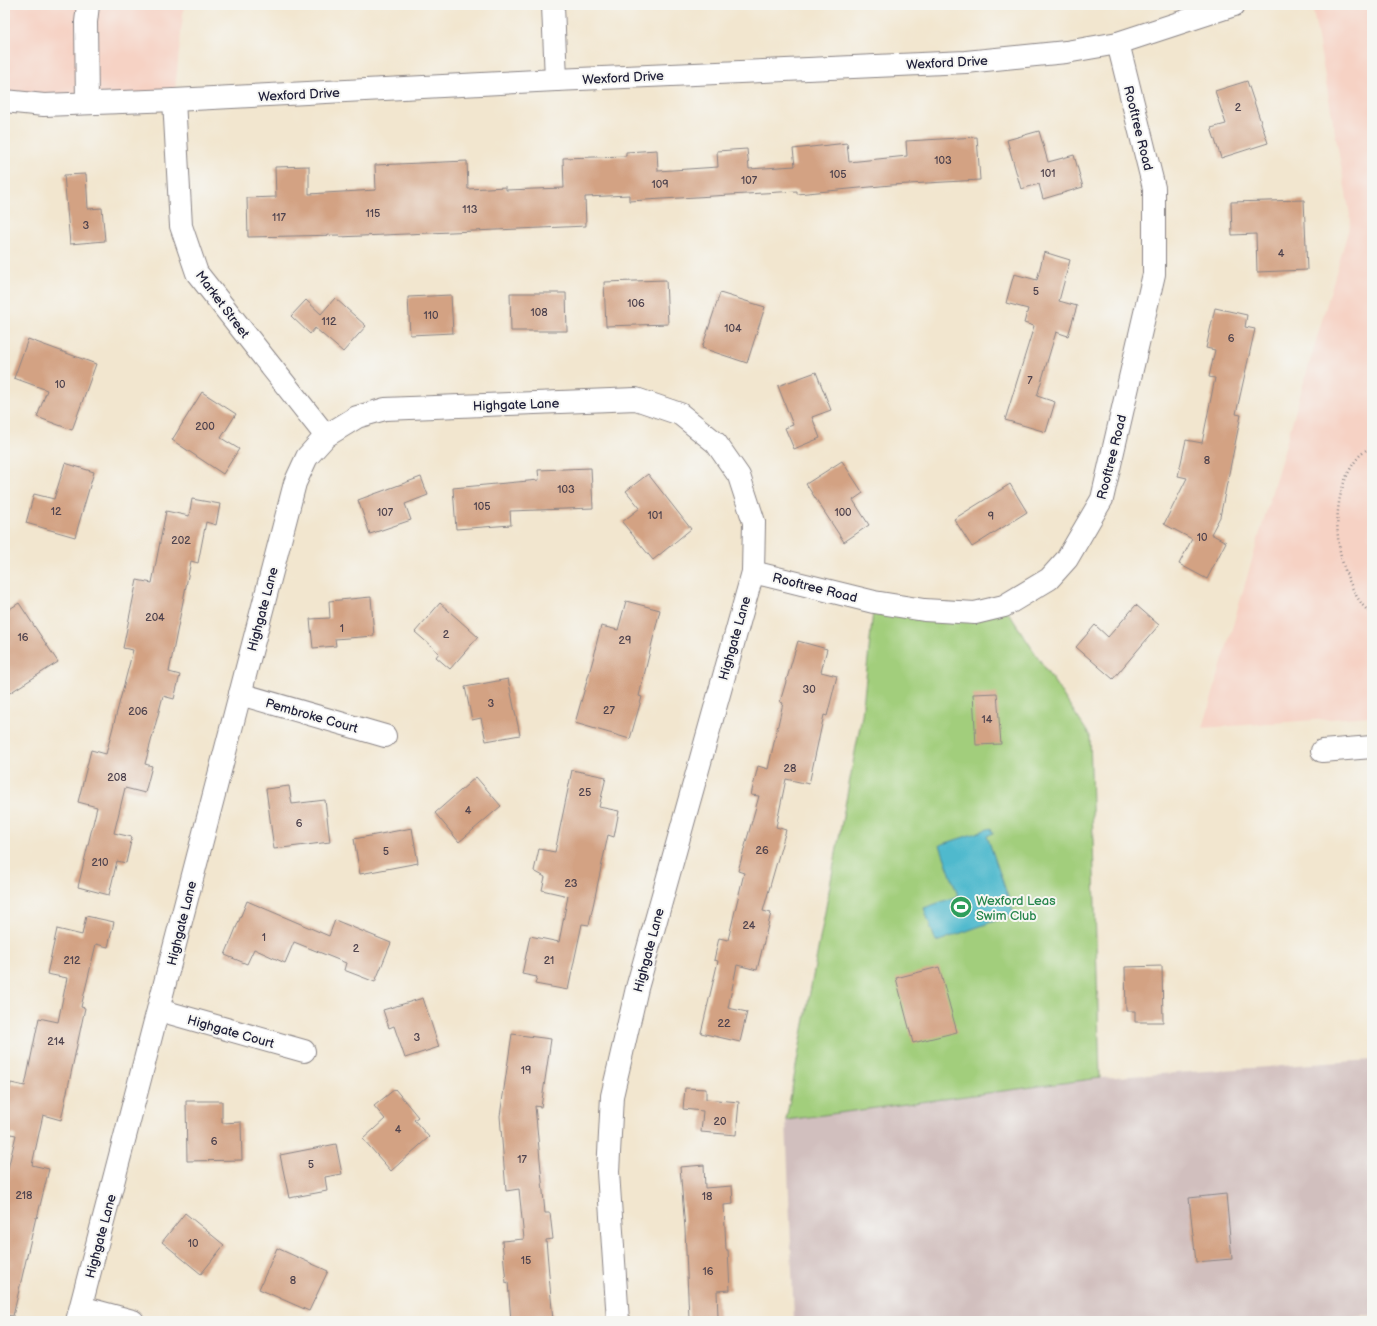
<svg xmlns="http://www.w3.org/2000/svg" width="1377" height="1326" viewBox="0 0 1377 1326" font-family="'Balsamiq Sans',sans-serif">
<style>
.built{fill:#f6d2c4}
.industrial{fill:#d1bfbe}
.green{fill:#a2ce7b;stroke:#62785b}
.water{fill:#4fb9cd;stroke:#386e84}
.building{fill:#d3a283}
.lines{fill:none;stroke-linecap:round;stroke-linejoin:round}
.minor-casing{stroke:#8a8485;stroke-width:24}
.path{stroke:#8a8485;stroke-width:2.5;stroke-dasharray:1 3;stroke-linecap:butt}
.minor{stroke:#fff;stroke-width:22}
.labels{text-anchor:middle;stroke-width:4;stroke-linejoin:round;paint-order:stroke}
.number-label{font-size:11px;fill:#4e424d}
.street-label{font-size:13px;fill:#22223b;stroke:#f6f6f2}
.leisure-label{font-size:13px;fill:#27864d;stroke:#f6f6f2;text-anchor:start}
</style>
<rect width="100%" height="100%" fill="#f6f6f2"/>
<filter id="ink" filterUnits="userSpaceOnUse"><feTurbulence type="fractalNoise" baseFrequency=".025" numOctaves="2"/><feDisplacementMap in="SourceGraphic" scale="8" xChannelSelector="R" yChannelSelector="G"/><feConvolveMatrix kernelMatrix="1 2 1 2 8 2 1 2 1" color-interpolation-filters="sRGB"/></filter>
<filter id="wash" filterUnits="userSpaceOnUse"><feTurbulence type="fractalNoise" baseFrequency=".012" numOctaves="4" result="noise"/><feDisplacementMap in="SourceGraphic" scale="16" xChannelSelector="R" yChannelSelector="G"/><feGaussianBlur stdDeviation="0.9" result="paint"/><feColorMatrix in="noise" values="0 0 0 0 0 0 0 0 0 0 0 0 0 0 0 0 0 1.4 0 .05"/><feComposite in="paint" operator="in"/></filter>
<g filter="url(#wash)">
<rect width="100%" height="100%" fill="#f2e6cf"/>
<!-- built -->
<g class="built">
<path d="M 5,5 L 184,5 L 174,100 L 5,101 Z"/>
<path d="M 1312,5 L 1372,5 L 1372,716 L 1203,728 L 1351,221 Z"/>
</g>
<!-- industrial -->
<path class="industrial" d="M 1372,1060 L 1372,1315 L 1325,1321 L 794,1321 L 786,1120 L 1100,1078 Z"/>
<!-- green -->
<path class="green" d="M 874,602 L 1004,606 L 1090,736 L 1100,1078 L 786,1120 L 862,715 Z"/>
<!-- water -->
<path class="water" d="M 991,828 L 993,833 L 987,836 L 1014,914 L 936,942 L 924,908 L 958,896 L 940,845 Z"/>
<g id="blocks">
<!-- building -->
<g class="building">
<path d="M 1247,81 L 1268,143 L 1221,158 L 1211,128 L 1226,124 L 1215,91 Z"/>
<path d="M 1039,131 L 1048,162 L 1074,155 L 1083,187 L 1043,199 L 1039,184 L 1021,189 L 1007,140 Z"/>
<path d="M 977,137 L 980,180 L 891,185 L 797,194 L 797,191 L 629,201 L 629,195 L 585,197 L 586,226 L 339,237 L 339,235 L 248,237 L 247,198 L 276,197 L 275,167 L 309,166 L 309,194 L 376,190 L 375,165 L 467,161 L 468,189 L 506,187 L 506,190 L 564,188 L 563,158 L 626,156 L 626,152 L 657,150 L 658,171 L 718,167 L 717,151 L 747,149 L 749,169 L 795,166 L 793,149 L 847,143 L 849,162 L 907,156 L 906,141 Z"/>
<path d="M 86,174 L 88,209 L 102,208 L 105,241 L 70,244 L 64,175 Z"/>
<path d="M 1304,200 L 1307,270 L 1257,272 L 1256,234 L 1232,235 L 1231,202 Z"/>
<path d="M 1044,252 L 1070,260 L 1059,301 L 1077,306 L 1068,336 L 1056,332 L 1037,396 L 1055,402 L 1046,432 L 1005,420 L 1034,326 L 1024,323 L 1028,309 L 1006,303 L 1014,274 L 1037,280 Z"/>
<path d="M 666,280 L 668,324 L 606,326 L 604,282 Z"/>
<path d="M 510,293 L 566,293 L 567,331 L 511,331 Z"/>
<path d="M 720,293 L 765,307 L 747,363 L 702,348 Z"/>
<path d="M 451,295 L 453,333 L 410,335 L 408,297 Z"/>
<path d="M 335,298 L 366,326 L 343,352 L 315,328 L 310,334 L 291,316 L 306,300 L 321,314 Z"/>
<path d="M 1215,308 L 1247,315 L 1245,327 L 1255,329 L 1236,414 L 1241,415 L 1220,517 L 1211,534 L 1226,542 L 1207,579 L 1179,564 L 1192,539 L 1164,524 L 1187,478 L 1178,476 L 1186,440 L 1202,443 L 1215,378 L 1209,377 L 1215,350 L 1206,348 Z"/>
<path d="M 28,339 L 96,364 L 72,430 L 37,417 L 47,390 L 14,378 Z"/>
<path d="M 816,372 L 831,410 L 812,417 L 820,438 L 794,449 L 785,428 L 793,425 L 778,386 Z"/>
<path d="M 202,392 L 236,414 L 221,438 L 239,449 L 223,474 L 172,440 Z"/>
<path d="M 842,461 L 863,493 L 853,500 L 869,525 L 844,542 L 806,484 Z"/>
<path d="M 65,463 L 94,472 L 75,537 L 26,523 L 34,494 L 54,499 Z"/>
<path d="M 591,468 L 593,508 L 510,511 L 511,525 L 456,529 L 453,488 L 539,480 L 538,470 Z"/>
<path d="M 648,474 L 691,529 L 653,560 L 622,522 L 640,508 L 626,491 Z"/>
<path d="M 421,477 L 428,495 L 405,504 L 411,520 L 370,534 L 358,500 Z"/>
<path d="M 1010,484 L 1027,512 L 972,547 L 954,519 Z"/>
<path d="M 192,499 L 220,504 L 216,525 L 206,522 L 198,563 L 191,561 L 169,672 L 180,675 L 174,699 L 163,696 L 145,764 L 152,766 L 145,793 L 125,788 L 114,833 L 132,837 L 126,863 L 117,861 L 109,895 L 78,887 L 97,807 L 78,802 L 91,750 L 106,754 L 133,650 L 123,648 L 137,580 L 152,583 L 166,511 L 189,516 Z"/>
<path d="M 371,597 L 374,636 L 335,639 L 336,646 L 313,648 L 310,619 L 330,618 L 329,601 Z"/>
<path d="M 626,601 L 660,610 L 639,696 L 642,697 L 630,739 L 575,723 L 596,649 L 595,649 L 601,626 L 618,630 Z"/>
<path d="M 19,603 L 58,662 L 5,696 L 5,612 Z"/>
<path d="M 440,603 L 478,637 L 450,669 L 436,657 L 439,653 L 415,632 Z"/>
<path d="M 1136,605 L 1159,625 L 1113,679 L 1076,647 L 1095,625 L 1108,637 Z"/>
<path d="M 798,641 L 827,649 L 821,672 L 837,676 L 827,716 L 824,715 L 809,784 L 786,779 L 776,827 L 786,830 L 763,911 L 771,913 L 757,970 L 737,965 L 728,1008 L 747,1012 L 740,1042 L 701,1033 L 718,961 L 714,960 L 719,938 L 728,940 L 744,873 L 738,871 L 759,796 L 751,795 L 758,766 L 768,769 L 783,703 L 780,702 Z"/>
<path d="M 508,679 L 520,735 L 486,741 L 481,718 L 472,720 L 465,687 Z"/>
<path d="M 997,693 L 1001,744 L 976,745 L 973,694 Z"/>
<path d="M 572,770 L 606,777 L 599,807 L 619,811 L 614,837 L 608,835 L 589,925 L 582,924 L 568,990 L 535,984 L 537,977 L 522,974 L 530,936 L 559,942 L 568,896 L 542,890 L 545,877 L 534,871 L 539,849 L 555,852 Z"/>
<path d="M 476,777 L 501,806 L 459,842 L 435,813 Z"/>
<path d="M 289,786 L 292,804 L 325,800 L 330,842 L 274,849 L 266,789 Z"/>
<path d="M 412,828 L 418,863 L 360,874 L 354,839 Z"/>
<path d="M 247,901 L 329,936 L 335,920 L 391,943 L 375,982 L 344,970 L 346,963 L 294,942 L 285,963 L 254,949 L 247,964 L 225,955 Z"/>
<path d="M 86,916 L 114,922 L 108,947 L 96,944 L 81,1007 L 85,1008 L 61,1120 L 43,1115 L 32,1165 L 49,1169 L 37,1218 L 36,1217 L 13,1316 L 5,1315 L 5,1181 L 16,1135 L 5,1133 L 5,1111 L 11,1083 L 25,1086 L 39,1018 L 58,1022 L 67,978 L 47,974 L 57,929 L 82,935 Z"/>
<path d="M 1162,966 L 1163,1022 L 1135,1022 L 1135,1011 L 1126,1011 L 1125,967 Z"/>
<path d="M 939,967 L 957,1032 L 913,1043 L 896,978 Z"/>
<path d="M 423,998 L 439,1047 L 405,1058 L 394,1026 L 389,1028 L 383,1010 Z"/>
<path d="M 512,1034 L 551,1039 L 541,1107 L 535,1106 L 545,1213 L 550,1213 L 553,1239 L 546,1240 L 553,1321 L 511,1321 L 508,1282 L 506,1283 L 502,1241 L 524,1239 L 519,1189 L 506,1191 L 500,1116 Z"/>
<path d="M 685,1088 L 706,1089 L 706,1099 L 739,1102 L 736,1135 L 701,1132 L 703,1111 L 683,1109 Z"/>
<path d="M 395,1089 L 418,1117 L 414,1120 L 429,1137 L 391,1171 L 363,1139 L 385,1119 L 374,1106 Z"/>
<path d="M 186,1101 L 222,1101 L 222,1123 L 241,1122 L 242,1160 L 187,1161 Z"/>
<path d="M 336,1144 L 342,1174 L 325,1177 L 327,1191 L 289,1198 L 280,1155 Z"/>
<path d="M 704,1165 L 705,1188 L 732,1186 L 733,1204 L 724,1205 L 726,1250 L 728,1250 L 730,1290 L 717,1291 L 718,1317 L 689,1318 L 685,1229 L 680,1167 Z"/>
<path d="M 1226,1194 L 1232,1259 L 1196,1262 L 1189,1198 Z"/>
<path d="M 185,1213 L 224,1245 L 201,1274 L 162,1242 Z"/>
<path d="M 277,1248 L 328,1271 L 309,1311 L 259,1289 Z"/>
</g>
</g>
</g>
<g filter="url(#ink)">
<use href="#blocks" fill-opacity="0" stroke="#8a8485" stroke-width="1"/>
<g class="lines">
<!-- minor casing -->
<g class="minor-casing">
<g id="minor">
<path d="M 553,5 L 556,80"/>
<path d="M 174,100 L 181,226 L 197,273 L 326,436"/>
<path d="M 5,101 L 44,105 L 174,100 L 556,80 L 966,62 L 1066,52 L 1118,43 L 1234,5"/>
<path d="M 87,103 L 86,22 L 88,5"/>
<path d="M 753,572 L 874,602 L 924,610 L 975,613 L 1004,606 L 1049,579 L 1067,559 L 1102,499 L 1154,274 L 1154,188 L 1118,43"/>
<path d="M 240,694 L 385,736"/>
<path d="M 1322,751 L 1372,747"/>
<path d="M 159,1010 L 304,1051"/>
<path d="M 81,1307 L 133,1321"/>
<path d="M 77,1321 L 295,483 L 307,457 L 326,436 L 357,417 L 385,409 L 636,399 L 680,414 L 716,443 L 739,476 L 754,522 L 753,572 L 637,988 L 612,1096 L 608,1172 L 618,1321"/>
</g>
</g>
<!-- path -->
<path class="path" d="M 1372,445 C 1367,450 1360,454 1356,460 C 1331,494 1333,548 1351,585 C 1356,596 1362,607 1372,614"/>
<!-- minor -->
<use href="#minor" class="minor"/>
</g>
</g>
<!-- icons -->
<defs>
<g id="stadium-disc" transform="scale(1.15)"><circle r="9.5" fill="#2e9e5b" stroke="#f6f6f2"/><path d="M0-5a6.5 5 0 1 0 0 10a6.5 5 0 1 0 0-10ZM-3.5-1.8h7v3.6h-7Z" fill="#fff"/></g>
</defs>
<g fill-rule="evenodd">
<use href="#stadium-disc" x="961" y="907"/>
</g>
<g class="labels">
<!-- number labels -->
<g class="number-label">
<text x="1238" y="111">2</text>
<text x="943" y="164">103</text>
<text x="1048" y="177">101</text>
<text x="838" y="178">105</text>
<text x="749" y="184">107</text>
<text x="660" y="188">109</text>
<text x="470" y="213">113</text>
<text x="373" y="217">115</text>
<text x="279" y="221">117</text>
<text x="86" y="229">3</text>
<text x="1281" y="257">4</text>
<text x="1036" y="295">5</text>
<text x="636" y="307">106</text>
<text x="539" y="316">108</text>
<text x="431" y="319">110</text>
<text x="329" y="325">112</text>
<text x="733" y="332">104</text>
<text x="1231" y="342">6</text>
<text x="1030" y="384">7</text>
<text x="60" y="388">10</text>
<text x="205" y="430">200</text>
<text x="1207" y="464">8</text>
<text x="566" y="493">103</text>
<text x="482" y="510">105</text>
<text x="56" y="515">12</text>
<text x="385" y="516">107</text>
<text x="843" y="516">100</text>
<text x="655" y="519">101</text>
<text x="991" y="520">9</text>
<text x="1202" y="541">10</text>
<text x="181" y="544">202</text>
<text x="155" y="621">204</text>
<text x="342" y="632">1</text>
<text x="446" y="638">2</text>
<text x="23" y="641">16</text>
<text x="625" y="644">29</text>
<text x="809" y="693">30</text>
<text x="491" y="707">3</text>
<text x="609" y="714">27</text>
<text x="138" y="715">206</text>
<text x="987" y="723">14</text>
<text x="790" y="772">28</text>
<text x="117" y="781">208</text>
<text x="585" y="796">25</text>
<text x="468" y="814">4</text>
<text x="299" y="827">6</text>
<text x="762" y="854">26</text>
<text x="386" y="855">5</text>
<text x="100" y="866">210</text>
<text x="571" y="887">23</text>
<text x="749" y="929">24</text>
<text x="264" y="941">1</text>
<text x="356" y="952">2</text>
<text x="72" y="964">212</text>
<text x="549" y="964">21</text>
<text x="724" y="1027">22</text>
<text x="417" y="1041">3</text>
<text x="56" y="1045">214</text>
<text x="526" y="1074">19</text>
<text x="720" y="1125">20</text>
<text x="398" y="1133">4</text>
<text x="214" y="1145">6</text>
<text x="522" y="1163">17</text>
<text x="311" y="1168">5</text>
<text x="24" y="1199">218</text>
<text x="707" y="1200">18</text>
<text x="193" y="1247">10</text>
<text x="526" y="1264">15</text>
<text x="708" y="1275">16</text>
<text x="293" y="1284">8</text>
</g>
<!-- street labels -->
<g class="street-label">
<text transform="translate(947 62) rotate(-3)" y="5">Wexford Drive</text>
<text transform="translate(623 77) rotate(-3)" y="5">Wexford Drive</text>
<text transform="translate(299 94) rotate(-3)" y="5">Wexford Drive</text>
<text transform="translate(1139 128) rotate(76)" y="5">Rooftree Road</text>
<text transform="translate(223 304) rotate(53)" y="5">Market Street</text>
<text transform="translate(516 404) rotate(-2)" y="5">Highgate Lane</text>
<text transform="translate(1111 457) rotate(-76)" y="5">Rooftree Road</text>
<text transform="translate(815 587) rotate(14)" y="5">Rooftree Road</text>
<text transform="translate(262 609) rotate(-75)" y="5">Highgate Lane</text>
<text transform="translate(734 638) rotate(-74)" y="5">Highgate Lane</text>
<text transform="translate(312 715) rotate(16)" y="5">Pembroke Court</text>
<text transform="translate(181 923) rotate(-76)" y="5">Highgate Lane</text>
<text transform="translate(648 950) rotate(-75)" y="5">Highgate Lane</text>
<text transform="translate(231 1031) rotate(16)" y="5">Highgate Court</text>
<text transform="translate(100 1236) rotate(-75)" y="5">Highgate Lane</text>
</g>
<!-- leisure labels -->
<g class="leisure-label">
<text x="976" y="905">Wexford Leas<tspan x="976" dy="15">Swim Club</tspan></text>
</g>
</g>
<!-- margin -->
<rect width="1377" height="1326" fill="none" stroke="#f6f6f2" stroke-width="20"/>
</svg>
